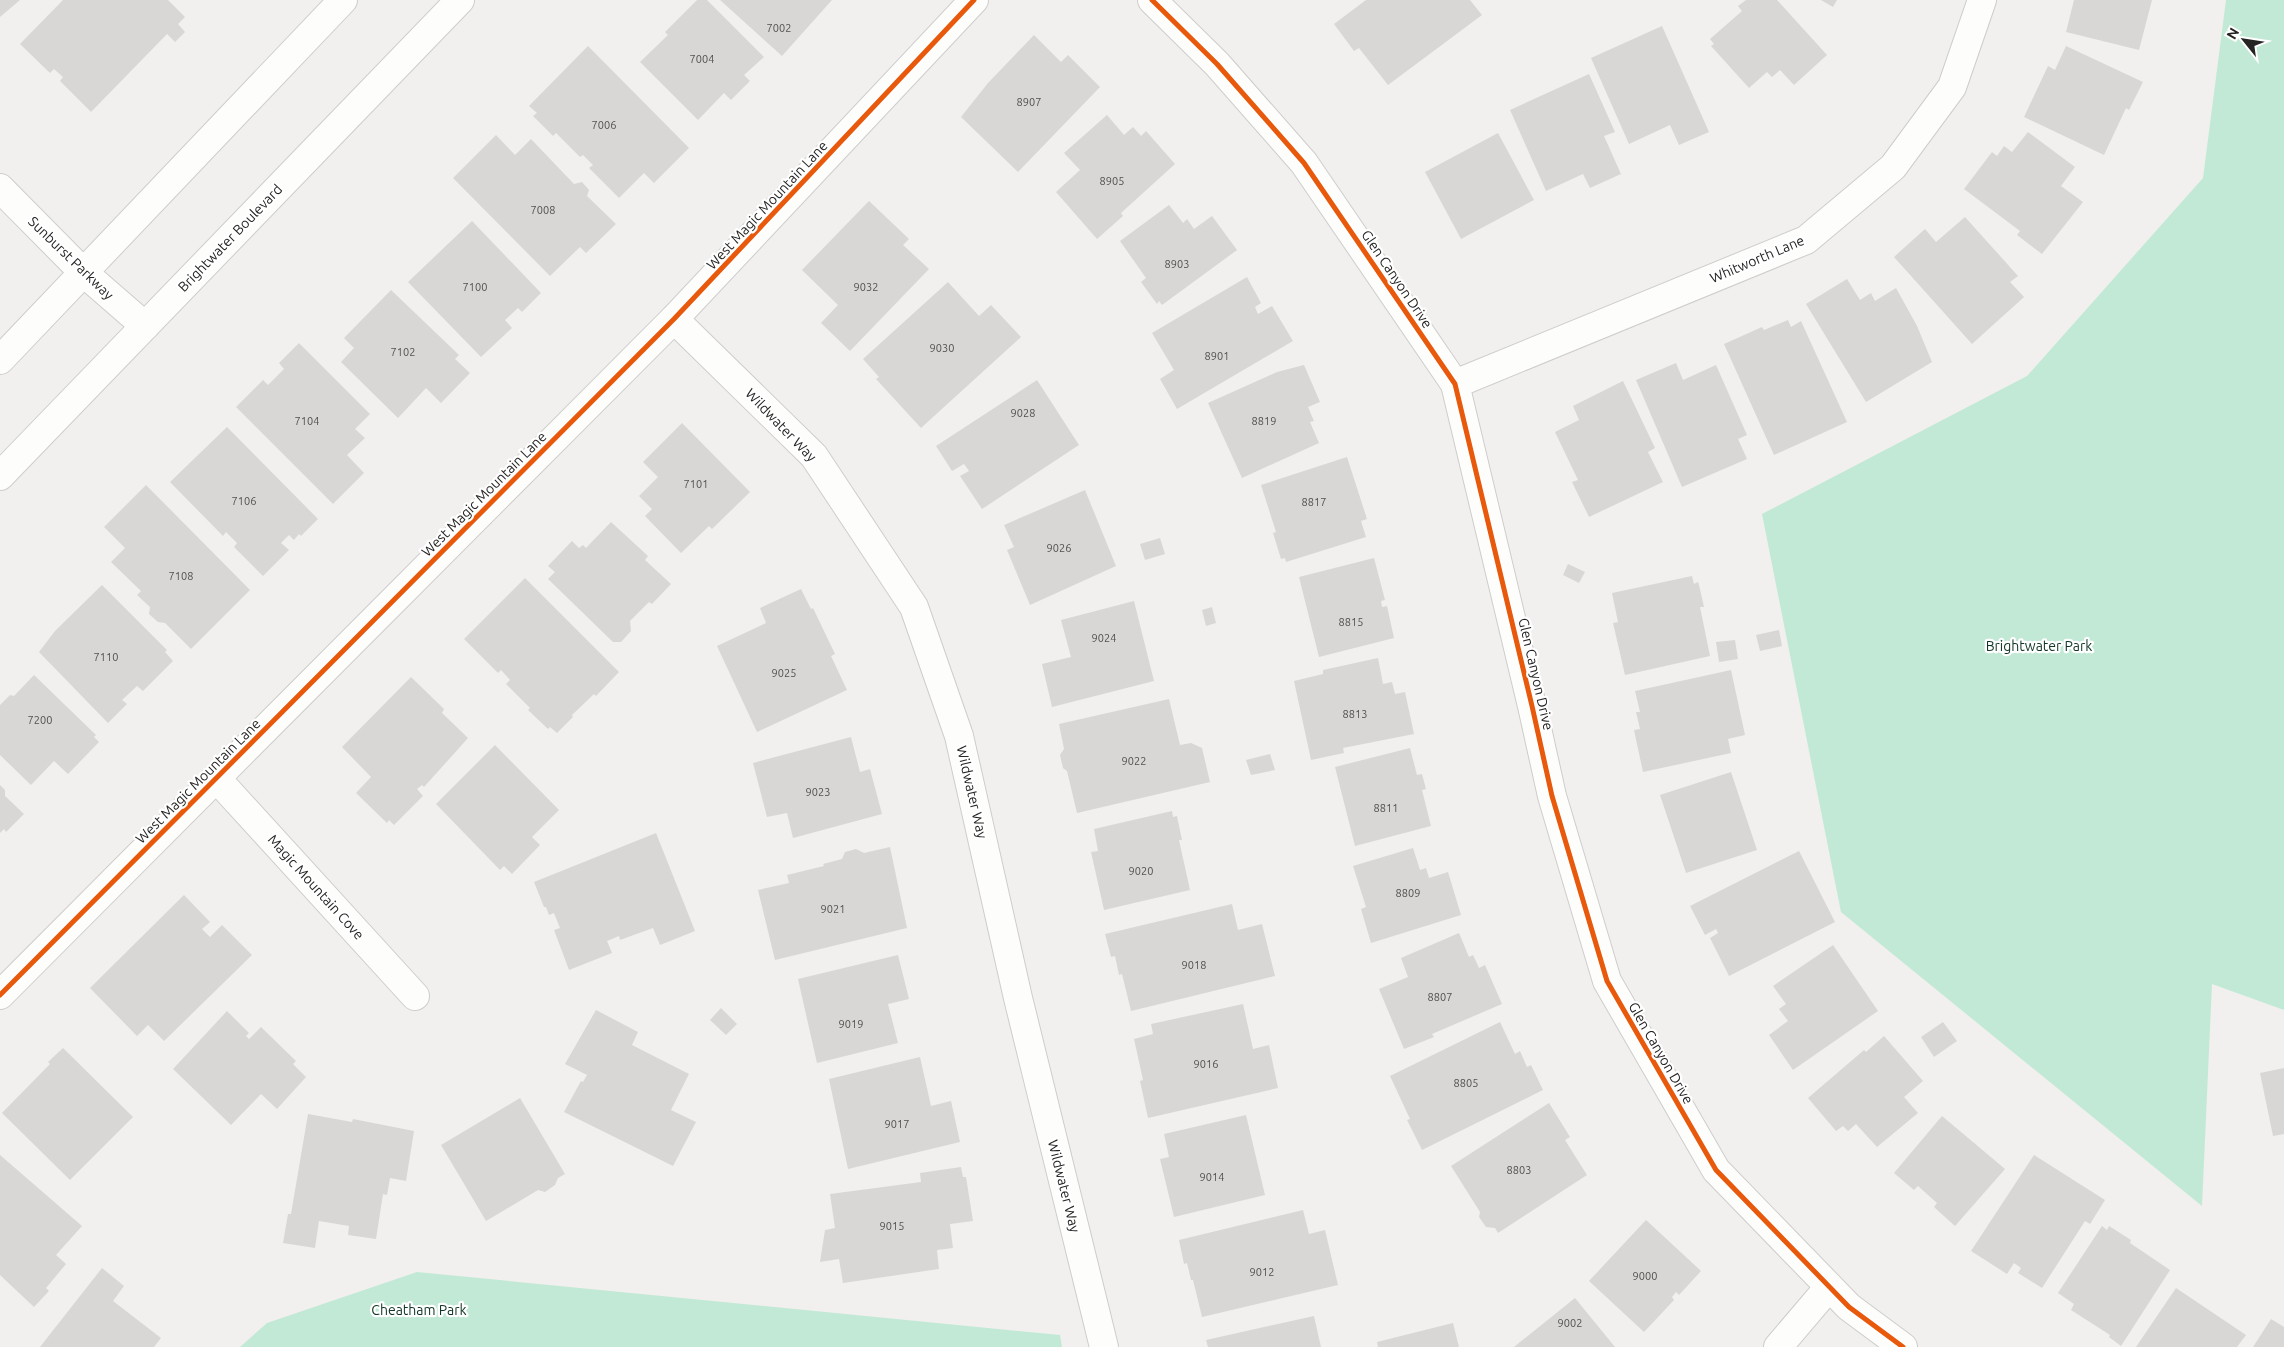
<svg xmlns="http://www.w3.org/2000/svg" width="2284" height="1347" viewBox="0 0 2284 1347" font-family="Ubuntu,sans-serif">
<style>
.green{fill:#c2e9d6}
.building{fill:#d8d7d6}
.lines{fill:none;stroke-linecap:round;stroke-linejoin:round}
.minor-casing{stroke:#cecdcc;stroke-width:30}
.minor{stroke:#fdfdfc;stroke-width:28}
.cycleway-casing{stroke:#fff;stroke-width:8}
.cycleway{stroke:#e8590c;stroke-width:5}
.labels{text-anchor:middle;stroke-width:4.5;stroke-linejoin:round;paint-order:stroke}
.number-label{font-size:11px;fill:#525150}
.street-label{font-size:14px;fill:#252423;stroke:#fff}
.park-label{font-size:14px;fill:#103425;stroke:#fff}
</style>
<rect width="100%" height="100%" fill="#f1f0ee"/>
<!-- green -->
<g class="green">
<path d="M 2226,0 L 2284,0 L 2284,1010 L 2212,984 L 2202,1206 L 1841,912 L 1762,514 L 2027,376 L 2203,178 Z"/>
<path d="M 417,1272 L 1060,1335 L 1062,1347 L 240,1347 L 267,1323 Z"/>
</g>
<!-- building -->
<g class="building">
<path d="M 0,0 L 20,0 L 0,17 Z"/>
<path d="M 63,0 L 168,0 L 185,17 L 178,24 L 185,32 L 175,42 L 167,34 L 91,112 L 60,81 L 63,77 L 54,69 L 50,73 L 20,44 Z"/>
<path d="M 697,0 L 707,0 L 764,57 L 744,75 L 750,81 L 731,100 L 724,93 L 698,120 L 640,62 L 668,35 L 665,32 Z"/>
<path d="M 720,0 L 832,0 L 782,56 Z"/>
<path d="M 1366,0 L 1470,0 L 1482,15 L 1388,85 L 1359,48 L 1354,51 L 1334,24 Z"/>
<path d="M 1746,0 L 1777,0 L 1827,55 L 1794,85 L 1780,70 L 1772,77 L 1767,72 L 1749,88 L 1711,46 L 1714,44 L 1710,39 L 1742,11 L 1738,6 Z"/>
<path d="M 1821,0 L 1837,0 L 1833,7 Z"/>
<path d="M 2074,0 L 2152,0 L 2139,50 L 2066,32 Z"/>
<path d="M 1662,26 L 1709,132 L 1679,145 L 1670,125 L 1629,144 L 1591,58 Z"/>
<path d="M 1034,35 L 1061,62 L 1068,55 L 1100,87 L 1018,172 L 961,117 L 988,83 Z"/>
<path d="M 588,46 L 689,148 L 654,183 L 644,173 L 619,198 L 589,168 L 593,165 L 583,155 L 580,157 L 556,133 L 553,136 L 533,116 L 537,113 L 529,106 Z"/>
<path d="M 2066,46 L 2143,82 L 2129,110 L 2126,108 L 2104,155 L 2024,117 L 2048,66 L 2055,70 Z"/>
<path d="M 1589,74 L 1615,132 L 1604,136 L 1621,174 L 1590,188 L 1583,174 L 1546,191 L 1510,110 Z"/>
<path d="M 1107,115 L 1124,135 L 1133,127 L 1141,136 L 1146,131 L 1175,164 L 1121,213 L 1123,216 L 1097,239 L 1056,192 L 1080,170 L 1064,153 Z"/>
<path d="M 2028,132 L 2075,167 L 2061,186 L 2083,202 L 2042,254 L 2017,235 L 2020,231 L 1964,189 L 1992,152 L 1997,156 L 2004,146 L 2012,152 Z"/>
<path d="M 1498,133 L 1534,200 L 1461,239 L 1425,172 Z"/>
<path d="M 496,135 L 515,155 L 531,139 L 574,184 L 582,182 L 589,190 L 587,196 L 616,224 L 586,253 L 580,247 L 550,276 L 453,178 Z"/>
<path d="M 869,201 L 909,239 L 903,245 L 929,269 L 850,351 L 821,323 L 838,305 L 802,270 Z"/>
<path d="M 1169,205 L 1183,223 L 1187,219 L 1194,229 L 1212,216 L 1237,250 L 1162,305 L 1159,301 L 1157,304 L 1141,282 L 1146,278 L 1120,241 Z"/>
<path d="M 1965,217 L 2018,276 L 2010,282 L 2024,297 L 1972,344 L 1894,257 L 1925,229 L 1936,242 Z"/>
<path d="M 472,221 L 541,293 L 522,312 L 518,308 L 505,320 L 512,328 L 481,357 L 408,282 Z"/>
<path d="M 1247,277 L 1261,303 L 1255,307 L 1258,314 L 1272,306 L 1293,341 L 1177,409 L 1160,379 L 1174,370 L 1152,333 Z"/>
<path d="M 1847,279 L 1860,300 L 1871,293 L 1875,301 L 1896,288 L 1917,326 L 1932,362 L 1866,402 L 1806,304 Z"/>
<path d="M 948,282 L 979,316 L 991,305 L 1021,337 L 921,428 L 876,379 L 879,377 L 863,359 Z"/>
<path d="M 391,290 L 459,355 L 455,359 L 470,373 L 441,403 L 426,388 L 398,418 L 341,362 L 354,348 L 344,338 Z"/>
<path d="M 1788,320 L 1791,327 L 1801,321 L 1847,422 L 1774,455 L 1724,344 L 1762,327 L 1764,330 Z"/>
<path d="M 299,343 L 370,414 L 355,429 L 365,438 L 347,455 L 364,473 L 333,504 L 236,407 L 263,380 L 268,385 L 284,369 L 279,363 Z"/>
<path d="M 1676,363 L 1683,380 L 1716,365 L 1747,435 L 1738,439 L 1747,459 L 1682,487 L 1636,380 Z"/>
<path d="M 1304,365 L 1320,402 L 1308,407 L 1314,421 L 1310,422 L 1319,443 L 1242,478 L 1208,403 L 1277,372 Z"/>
<path d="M 1037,380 L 1079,445 L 982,509 L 960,476 L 969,471 L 964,464 L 952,471 L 936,446 Z"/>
<path d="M 1623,381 L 1655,448 L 1648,452 L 1663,482 L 1589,517 L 1572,482 L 1578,480 L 1555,432 L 1579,420 L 1573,406 Z"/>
<path d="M 682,423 L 750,492 L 712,529 L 709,526 L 681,553 L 645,516 L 652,509 L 639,496 L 658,477 L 643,462 Z"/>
<path d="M 227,427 L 318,519 L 301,536 L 299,534 L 294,540 L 289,535 L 281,543 L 289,550 L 263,576 L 234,547 L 237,543 L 226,532 L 223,536 L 170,482 Z"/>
<path d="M 1347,457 L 1367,519 L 1361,521 L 1366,537 L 1286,562 L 1285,558 L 1281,559 L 1273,533 L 1276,532 L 1261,485 Z"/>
<path d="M 146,485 L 250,590 L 191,649 L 165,623 L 158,622 L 149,614 L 150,607 L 137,595 L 141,591 L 111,562 L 125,548 L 104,527 Z"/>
<path d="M 1085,490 L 1116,566 L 1030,605 L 1007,550 L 1014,547 L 1004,525 Z"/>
<path d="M 611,522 L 648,556 L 645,560 L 671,584 L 652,604 L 649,602 L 630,621 L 631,631 L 621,642 L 613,642 L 548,579 L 555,572 L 548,566 L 572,541 L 579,548 L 583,545 L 586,548 Z"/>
<path d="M 1160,538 L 1165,554 L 1145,560 L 1140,544 Z"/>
<path d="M 1374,558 L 1385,600 L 1381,601 L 1382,607 L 1387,606 L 1394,638 L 1319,657 L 1299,577 Z"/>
<path d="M 1568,564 L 1585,572 L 1579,583 L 1563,575 Z"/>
<path d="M 1692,576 L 1694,584 L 1698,582 L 1699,585 L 1704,607 L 1700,607 L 1710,656 L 1625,675 L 1613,623 L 1618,622 L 1612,593 Z"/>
<path d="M 525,578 L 619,672 L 596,696 L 594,694 L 572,715 L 573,717 L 557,733 L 550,727 L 548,729 L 528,710 L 530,708 L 506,684 L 510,680 L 501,670 L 498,673 L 464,639 Z"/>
<path d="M 102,585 L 167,650 L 165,652 L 173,661 L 143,691 L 137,686 L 122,700 L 127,704 L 108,723 L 39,652 L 55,631 Z"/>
<path d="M 801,589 L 811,609 L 813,608 L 835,654 L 831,656 L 847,690 L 757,732 L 717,646 L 766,623 L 760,608 Z"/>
<path d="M 1134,601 L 1154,681 L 1052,707 L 1042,664 L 1071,657 L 1061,620 Z"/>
<path d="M 1212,607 L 1216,623 L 1206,626 L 1202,610 Z"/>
<path d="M 1779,630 L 1782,646 L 1760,651 L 1756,635 Z"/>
<path d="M 1735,640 L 1738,659 L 1719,662 L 1716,642 Z"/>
<path d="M 1378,658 L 1383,684 L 1392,682 L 1395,694 L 1405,692 L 1414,734 L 1343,748 L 1344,753 L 1311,760 L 1294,681 L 1323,674 L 1323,670 Z"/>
<path d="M 1731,670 L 1745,735 L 1728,739 L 1731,753 L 1643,772 L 1634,730 L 1640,729 L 1636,712 L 1640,712 L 1635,691 Z"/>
<path d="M 34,675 L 96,735 L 94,737 L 99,742 L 68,774 L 54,761 L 31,785 L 0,755 L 0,705 L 10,695 L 14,696 Z"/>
<path d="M 411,677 L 444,709 L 442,713 L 468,738 L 424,787 L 422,785 L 417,789 L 423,796 L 394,825 L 389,820 L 387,823 L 356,793 L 371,777 L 342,747 Z"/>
<path d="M 1169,699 L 1180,745 L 1191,743 L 1202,748 L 1210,782 L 1077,813 L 1067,771 L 1063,768 L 1060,755 L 1064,749 L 1059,724 Z"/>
<path d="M 851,737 L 860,772 L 870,769 L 882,814 L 793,838 L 787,813 L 767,817 L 753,763 Z"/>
<path d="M 495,745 L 559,810 L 532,837 L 540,845 L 512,874 L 504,866 L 500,870 L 436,804 Z"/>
<path d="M 1410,748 L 1417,775 L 1422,774 L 1426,789 L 1422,790 L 1431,826 L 1355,846 L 1335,767 Z"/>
<path d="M 1270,754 L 1275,770 L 1251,775 L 1246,760 Z"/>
<path d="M 1731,772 L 1757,850 L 1686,873 L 1660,795 Z"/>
<path d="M 0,785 L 5,790 L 5,796 L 24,814 L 6,832 L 4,829 L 0,833 Z"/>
<path d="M 1172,811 L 1173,817 L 1177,816 L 1178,821 L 1182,840 L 1179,840 L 1190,890 L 1104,910 L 1091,852 L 1098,851 L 1094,829 Z"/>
<path d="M 656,833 L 695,931 L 660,945 L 653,928 L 620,940 L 619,936 L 607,941 L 612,953 L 569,970 L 554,930 L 560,928 L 554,913 L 549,915 L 546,907 L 544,907 L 534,882 Z"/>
<path d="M 890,847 L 907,928 L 775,960 L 758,890 L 789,883 L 787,875 L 824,866 L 823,864 L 842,859 L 845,852 L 856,849 L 864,853 Z"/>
<path d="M 1413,848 L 1420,870 L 1426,868 L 1429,878 L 1448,872 L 1461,915 L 1371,943 L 1361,909 L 1366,907 L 1353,866 Z"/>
<path d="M 1799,851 L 1835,922 L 1729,976 L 1710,938 L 1718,933 L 1716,929 L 1705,935 L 1690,906 Z"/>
<path d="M 184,895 L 210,922 L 202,929 L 210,937 L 222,925 L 252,955 L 164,1041 L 148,1025 L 137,1036 L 90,988 Z"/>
<path d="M 1232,904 L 1238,930 L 1262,924 L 1275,976 L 1131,1011 L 1122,974 L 1119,975 L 1115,956 L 1111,957 L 1105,934 Z"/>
<path d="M 1459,933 L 1469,957 L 1473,955 L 1479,968 L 1485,965 L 1502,1004 L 1432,1034 L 1434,1037 L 1404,1049 L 1379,989 L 1408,977 L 1401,958 Z"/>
<path d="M 1833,945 L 1878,1011 L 1793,1070 L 1769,1035 L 1788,1021 L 1779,1009 L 1786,1004 L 1773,986 Z"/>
<path d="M 898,955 L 909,999 L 888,1004 L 898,1043 L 817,1063 L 798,979 Z"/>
<path d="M 1243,1004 L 1253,1049 L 1269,1045 L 1278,1088 L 1148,1118 L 1140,1081 L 1143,1080 L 1134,1039 L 1153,1034 L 1151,1024 Z"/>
<path d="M 721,1008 L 737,1024 L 726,1035 L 710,1020 Z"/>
<path d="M 596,1010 L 638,1032 L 632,1045 L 689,1074 L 671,1110 L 696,1122 L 673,1166 L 564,1112 L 581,1081 L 583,1082 L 587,1075 L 565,1064 Z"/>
<path d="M 227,1011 L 249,1033 L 246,1036 L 249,1039 L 261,1027 L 296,1061 L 293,1064 L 306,1077 L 277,1109 L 261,1094 L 231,1125 L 173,1069 Z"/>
<path d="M 1500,1022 L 1515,1054 L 1520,1051 L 1527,1067 L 1531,1065 L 1543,1090 L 1422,1150 L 1407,1120 L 1410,1119 L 1390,1076 Z"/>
<path d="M 1943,1022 L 1957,1041 L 1934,1057 L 1921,1037 Z"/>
<path d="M 1884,1036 L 1923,1081 L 1904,1097 L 1918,1113 L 1877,1147 L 1856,1124 L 1848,1131 L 1843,1126 L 1836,1131 L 1808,1098 L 1864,1050 L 1866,1052 Z"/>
<path d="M 63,1048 L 133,1117 L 70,1180 L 2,1113 L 50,1064 L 48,1062 Z"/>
<path d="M 920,1057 L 931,1106 L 951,1101 L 960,1142 L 848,1169 L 829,1079 Z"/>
<path d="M 2284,1068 L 2284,1134 L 2273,1136 L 2260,1073 Z"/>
<path d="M 520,1098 L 565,1174 L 558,1178 L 555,1185 L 545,1192 L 538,1190 L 486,1221 L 441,1145 Z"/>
<path d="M 1549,1103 L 1570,1137 L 1565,1140 L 1587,1175 L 1498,1233 L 1495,1228 L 1486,1227 L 1479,1217 L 1480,1212 L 1451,1166 Z"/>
<path d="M 308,1114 L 352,1122 L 353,1119 L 414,1131 L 406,1181 L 390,1178 L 387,1195 L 383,1194 L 376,1239 L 348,1235 L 349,1226 L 319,1221 L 315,1248 L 283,1243 L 288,1214 L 291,1214 Z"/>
<path d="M 1246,1115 L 1265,1195 L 1174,1217 L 1160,1159 L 1169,1157 L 1164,1134 Z"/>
<path d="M 1942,1116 L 2005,1169 L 1955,1226 L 1934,1207 L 1937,1203 L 1918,1186 L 1914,1190 L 1894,1173 Z"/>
<path d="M 0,1155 L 82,1226 L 56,1255 L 66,1264 L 46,1288 L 49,1291 L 34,1307 L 0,1275 Z"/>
<path d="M 2034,1155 L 2105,1200 L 2090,1224 L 2085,1221 L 2042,1288 L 2018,1273 L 2021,1268 L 2014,1263 L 2007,1274 L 1971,1251 Z"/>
<path d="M 961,1167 L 963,1177 L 966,1177 L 973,1221 L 950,1224 L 953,1248 L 937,1250 L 939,1269 L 843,1283 L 839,1259 L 820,1262 L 825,1230 L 835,1228 L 830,1194 L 921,1182 L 920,1173 Z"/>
<path d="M 1303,1210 L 1309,1234 L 1325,1230 L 1338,1285 L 1202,1317 L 1193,1280 L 1191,1280 L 1187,1263 L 1184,1264 L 1179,1240 Z"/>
<path d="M 1646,1220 L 1701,1271 L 1679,1295 L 1676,1292 L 1672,1297 L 1674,1300 L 1644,1332 L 1589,1281 Z"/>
<path d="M 2102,1226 L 2107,1230 L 2109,1226 L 2131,1240 L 2130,1243 L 2170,1270 L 2121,1346 L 2109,1337 L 2110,1335 L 2071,1310 L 2074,1304 L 2058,1293 Z"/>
<path d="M 102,1268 L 124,1286 L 113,1301 L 161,1338 L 154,1347 L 40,1347 Z"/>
<path d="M 2176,1288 L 2246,1335 L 2237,1347 L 2136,1347 Z"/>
<path d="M 1575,1298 L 1615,1347 L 1514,1347 Z"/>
<path d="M 1314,1316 L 1321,1347 L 1208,1347 L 1206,1340 Z"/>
<path d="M 2271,1319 L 2284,1327 L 2284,1347 L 2253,1347 Z"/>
<path d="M 1453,1323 L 1459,1347 L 1378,1347 L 1377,1342 Z"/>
</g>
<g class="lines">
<!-- minor casing -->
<g class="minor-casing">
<g id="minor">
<path d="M 1152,0 L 1217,64 L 1304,163 L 1455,384 L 1532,706 L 1552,796 L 1607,981 L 1716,1170 L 1849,1307 L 1903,1347"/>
<path d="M 0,188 L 84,273 L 145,326"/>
<path d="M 674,319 L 814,456 L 914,607 L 959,736 L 1018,998 L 1104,1347"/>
<path d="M 0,360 L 343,0"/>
<path d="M 1455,384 L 1806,240 L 1893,167 L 1952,87 L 1982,0"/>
<path d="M 0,476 L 460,0"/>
<path d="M 217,779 L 415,996"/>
<path d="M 0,995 L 674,319 L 974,0"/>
<path d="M 1778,1347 L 1829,1287"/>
</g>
</g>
<!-- minor -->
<use href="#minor" class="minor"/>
<!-- cycleway casing -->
<g class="cycleway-casing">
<g id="cycleway">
<path d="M 1152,0 L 1217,64 L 1304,163 L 1455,384 L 1532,706 L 1552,796 L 1607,981 L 1716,1170 L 1849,1307 L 1903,1347"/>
<path d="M 0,995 L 674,319 L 974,0"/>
</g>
</g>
<!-- cycleway -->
<use href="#cycleway" class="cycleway"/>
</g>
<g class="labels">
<!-- number labels -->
<g class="number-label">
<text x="779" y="32">7002</text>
<text x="702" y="63">7004</text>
<text x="1029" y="106">8907</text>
<text x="604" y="129">7006</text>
<text x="1112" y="185">8905</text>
<text x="543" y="214">7008</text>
<text x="1177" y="268">8903</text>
<text x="475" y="291">7100</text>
<text x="866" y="291">9032</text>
<text x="942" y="352">9030</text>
<text x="403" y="356">7102</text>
<text x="1217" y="360">8901</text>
<text x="1023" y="417">9028</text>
<text x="307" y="425">7104</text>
<text x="1264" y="425">8819</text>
<text x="696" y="488">7101</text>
<text x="244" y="505">7106</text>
<text x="1314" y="506">8817</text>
<text x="1059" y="552">9026</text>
<text x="181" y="580">7108</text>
<text x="1351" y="626">8815</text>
<text x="1104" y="642">9024</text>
<text x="106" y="661">7110</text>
<text x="784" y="677">9025</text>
<text x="1355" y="718">8813</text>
<text x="40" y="724">7200</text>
<text x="1134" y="765">9022</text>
<text x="818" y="796">9023</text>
<text x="1386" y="812">8811</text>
<text x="1141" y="875">9020</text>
<text x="1408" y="897">8809</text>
<text x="833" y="913">9021</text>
<text x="1194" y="969">9018</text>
<text x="1440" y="1001">8807</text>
<text x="851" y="1028">9019</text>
<text x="1206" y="1068">9016</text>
<text x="1466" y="1087">8805</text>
<text x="897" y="1128">9017</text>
<text x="1519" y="1174">8803</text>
<text x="1212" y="1181">9014</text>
<text x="892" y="1230">9015</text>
<text x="1262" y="1276">9012</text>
<text x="1645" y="1280">9000</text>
<text x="1570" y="1327">9002</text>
</g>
<!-- street labels -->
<g class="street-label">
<text transform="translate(767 205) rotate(-47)" y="5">West Magic Mountain Lane</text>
<text transform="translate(230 238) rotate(-46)" y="5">Brightwater Boulevard</text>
<text transform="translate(71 258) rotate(44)" y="5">Sunburst Parkway</text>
<text transform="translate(1757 259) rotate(-23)" y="5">Whitworth Lane</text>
<text transform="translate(1397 279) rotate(56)" y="5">Glen Canyon Drive</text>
<text transform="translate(781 425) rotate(46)" y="5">Wildwater Way</text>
<text transform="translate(484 494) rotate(-45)" y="5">West Magic Mountain Lane</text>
<text transform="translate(1536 674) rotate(77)" y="5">Glen Canyon Drive</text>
<text transform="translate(198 781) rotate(-45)" y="5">West Magic Mountain Lane</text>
<text transform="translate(972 792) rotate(77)" y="5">Wildwater Way</text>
<text transform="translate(316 887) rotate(48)" y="5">Magic Mountain Cove</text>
<text transform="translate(1661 1053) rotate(60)" y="5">Glen Canyon Drive</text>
<text transform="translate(1064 1186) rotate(76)" y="5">Wildwater Way</text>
</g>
<!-- park labels -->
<g class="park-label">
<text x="2039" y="651">Brightwater Park</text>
<text x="419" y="1315">Cheatham Park</text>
</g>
</g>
<!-- north arrow -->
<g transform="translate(2244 40) rotate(300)" stroke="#ffffff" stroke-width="4" paint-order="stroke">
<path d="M0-4L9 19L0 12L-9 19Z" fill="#252423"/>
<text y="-8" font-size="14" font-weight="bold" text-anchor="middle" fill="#252423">N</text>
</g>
</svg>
